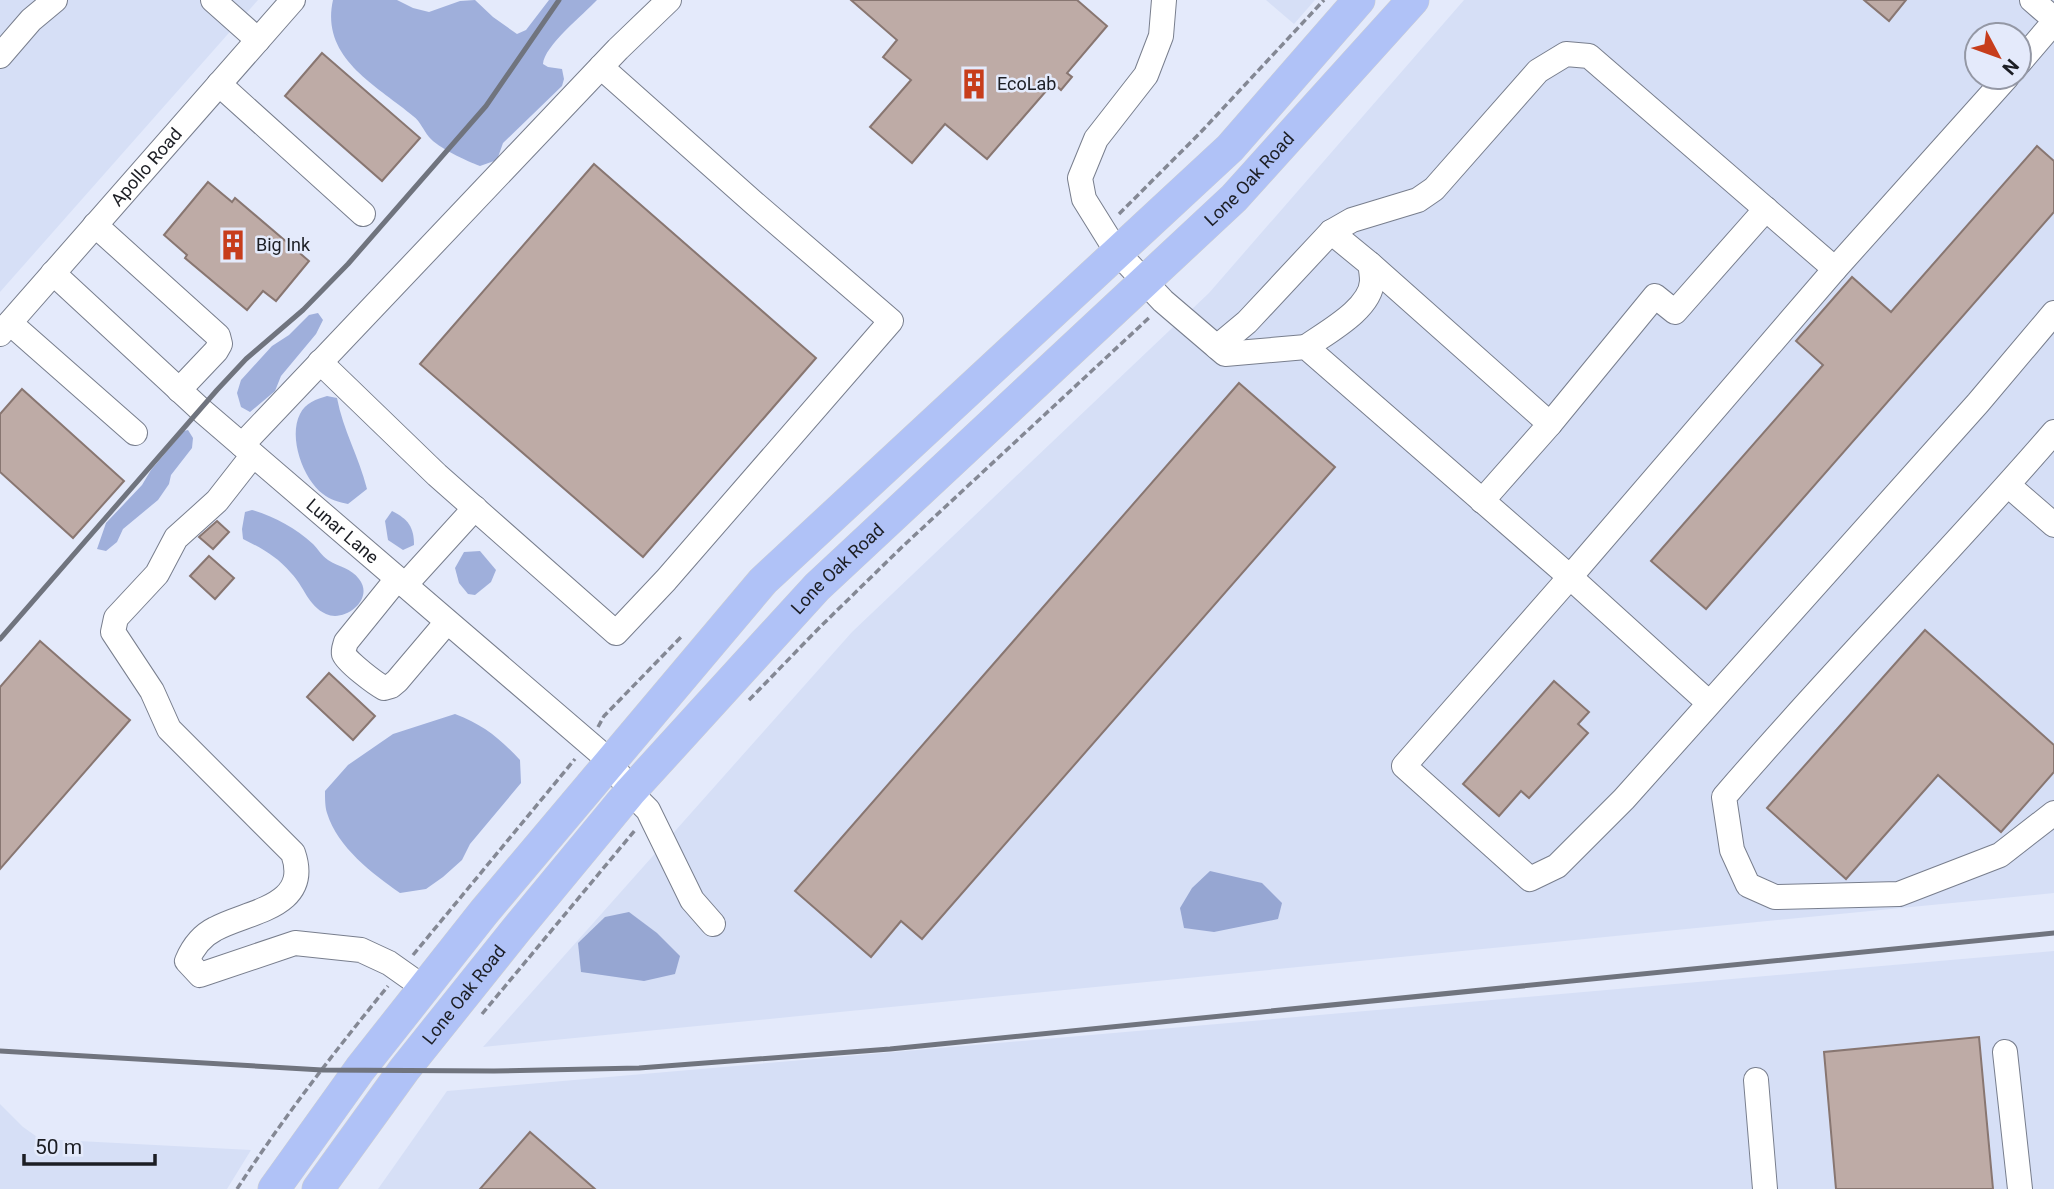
<svg xmlns="http://www.w3.org/2000/svg" width="2054" height="1189" viewBox="0 0 2054 1189" font-family="Roboto,sans-serif">
<style>
.built{fill:#d6dff6;fill-rule:evenodd}
.forest{fill:#9fafdb}
.water{fill:#96a6d2}
.building{fill:#beaba6;stroke:#887671;stroke-width:2}
.lines{fill:none;stroke-linecap:round;stroke-linejoin:round}
.minor-casing{stroke:#787e8d;stroke-width:26}
.major-casing{stroke:#cdcecf;stroke-width:33}
.path{stroke:#848894;stroke-width:3.5;stroke-dasharray:7 3.5;stroke-linecap:butt}
.minor{stroke:#fff;stroke-width:24}
.major{stroke:#b0c2f7;stroke-width:32}
.rail{stroke:#70747e;stroke-width:5}
.labels{text-anchor:middle;stroke-width:5;stroke-linejoin:round;paint-order:stroke}
.poi-label{font-size:18px;fill:#1c1e24;stroke:#e4eafb;text-anchor:start}
.street-label{font-size:18px;fill:#1c1e24;stroke:#e4eafb}
</style>
<rect width="100%" height="100%" fill="#e4eafb"/>
<!-- built -->
<g class="built">
<path d="M 0,0 L 258,0 L 0,292 Z"/>
<path d="M 1266,0 L 1315,0 L 1294,24 Z"/>
<path d="M 1464,0 L 2054,0 L 2054,893 L 483,1047 L 852,632 L 1209,293 ZM 1977,35 L 2019,35 L 2019,77 L 1977,77 Z"/>
<path d="M 2054,951 L 2054,1189 L 378,1189 L 447,1091 Z"/>
<path d="M 0,1104 L 23,1127 L 40,1139 L 251,1150 L 227,1189 L 0,1189 Z"/>
</g>
<!-- forest -->
<g class="forest">
<path d="M 333,0 L 397,0 L 413,8 L 429,12 L 460,1 L 475,0 L 493,17 L 517,34 L 526,30 L 549,0 L 597,0 C 584,14 544,46 543,64 L 548,67 L 562,69 L 564,79 L 562,86 L 503,143 L 497,160 L 480,166 C 467,161 438,148 429,137 C 423,130 421,122 413,116 C 376,85 320,58 333,0 Z"/>
<path d="M 318,313 L 323,320 L 316,334 L 281,376 L 275,391 L 250,412 L 241,407 L 237,393 L 241,380 L 272,346 L 289,335 L 309,315 Z"/>
<path d="M 327,396 L 337,398 C 343,430 359,457 367,489 L 348,504 C 339,502 330,500 323,494 C 303,479 288,437 300,414 C 305,403 317,399 327,396 Z"/>
<path d="M 188,430 L 193,438 L 192,448 L 171,475 L 169,484 L 158,500 L 123,529 L 117,542 L 106,551 L 97,549 L 106,523 L 142,485 L 151,470 L 184,431 Z"/>
<path d="M 252,510 C 275,517 295,528 313,544 C 318,549 322,556 328,560 C 339,567 351,568 359,579 C 375,599 345,623 326,614 C 308,606 304,586 291,573 C 276,556 263,549 243,539 L 242,529 L 245,512 Z"/>
<path d="M 392,511 C 408,519 414,527 414,545 L 403,550 L 388,540 L 385,521 Z"/>
<path d="M 480,551 L 496,570 L 491,582 L 475,595 L 468,594 L 459,583 L 455,568 L 464,552 Z"/>
<path d="M 455,714 C 484,725 499,738 520,760 L 521,783 L 470,844 L 462,860 L 443,877 L 426,889 L 400,893 C 372,873 338,848 327,813 C 325,807 325,798 325,791 L 348,765 L 393,734 Z"/>
</g>
<!-- water -->
<g class="water">
<path d="M 1210,871 L 1262,883 L 1282,903 L 1278,919 L 1214,932 L 1184,928 L 1180,908 L 1192,888 Z"/>
<path d="M 629,912 L 657,933 L 680,956 L 675,974 L 644,981 L 581,972 L 578,943 L 605,917 Z"/>
</g>
<!-- building -->
<g class="building">
<path d="M 851,0 L 1077,0 L 1107,26 L 1067,73 L 1072,77 L 1061,90 L 1053,83 L 987,159 L 945,124 L 912,163 L 870,127 L 911,80 L 883,57 L 897,40 Z"/>
<path d="M 1864,0 L 1906,0 L 1889,21 Z"/>
<path d="M 322,53 L 420,138 L 382,181 L 285,96 Z"/>
<path d="M 2037,146 L 2054,161 L 2054,212 L 1706,609 L 1651,561 L 1823,365 L 1796,341 L 1852,277 L 1891,312 Z"/>
<path d="M 594,164 L 816,358 L 643,557 L 420,364 Z"/>
<path d="M 208,182 L 232,202 L 235,198 L 309,261 L 276,301 L 263,291 L 247,310 L 185,258 L 187,255 L 164,235 Z"/>
<path d="M 1239,383 L 1335,467 L 922,939 L 901,921 L 871,957 L 795,891 Z"/>
<path d="M 22,389 L 124,481 L 73,538 L 0,472 L 0,414 Z"/>
<path d="M 217,521 L 229,532 L 213,549 L 199,537 Z"/>
<path d="M 209,556 L 234,578 L 215,599 L 190,576 Z"/>
<path d="M 1925,630 L 2054,745 L 2054,772 L 2001,832 L 1938,775 L 1846,879 L 1767,808 Z"/>
<path d="M 40,641 L 130,720 L 0,869 L 0,687 Z"/>
<path d="M 329,673 L 375,716 L 353,740 L 307,697 Z"/>
<path d="M 1554,681 L 1589,712 L 1578,724 L 1588,733 L 1529,798 L 1521,791 L 1499,816 L 1463,784 Z"/>
<path d="M 1979,1037 L 1993,1189 L 1836,1189 L 1824,1052 Z"/>
<path d="M 530,1132 L 595,1189 L 480,1189 Z"/>
</g>
<g class="lines">
<!-- minor casing -->
<g class="minor-casing">
<g id="minor">
<path d="M 213,0 L 258,40"/>
<path d="M 1164,0 L 1161,36 L 1146,75 L 1096,139 L 1080,178 L 1084,199 L 1117,252 L 1163,301 L 1225,354 L 1306,347 L 1570,577 L 1835,269 L 2007,77"/>
<path d="M 2032,0 L 2054,19"/>
<path d="M 0,56 L 31,20 L 55,0"/>
<path d="M 2019,63 L 2054,22"/>
<path d="M 219,84 L 363,214"/>
<path d="M 95,225 L 218,336 L 220,344 L 216,351 L 179,390"/>
<path d="M 1370,264 L 1550,424 L 1482,501"/>
<path id="s1" d="M 53,273 L 200,409 L 611,762 L 630,792 L 648,810 L 692,900 L 713,924"/>
<path d="M 10,323 L 135,433"/>
<path id="s2" d="M 0,334 L 293,0"/>
<path d="M 1217,347 L 1247,322 L 1331,232 L 1352,220 L 1418,200 L 1434,189 L 1538,71 L 1566,54 L 1589,56 L 1835,269"/>
<path d="M 1306,347 C 1327,332 1371,309 1372,281 C 1372,276 1371,269 1370,264 L 1331,232"/>
<path d="M 320,362 L 437,475 L 616,633 L 666,580 L 891,321 L 754,203 L 601,67"/>
<path d="M 1550,424 L 1655,296 L 1675,312 L 1766,209"/>
<path d="M 2054,432 C 1947,556 1831,672 1724,797 L 1732,850 L 1748,885 L 1775,897 L 1899,894 L 2000,855 L 2054,813"/>
<path d="M 242,445 L 618,49 L 669,0"/>
<path d="M 253,455 L 217,501 L 176,538 L 157,574 L 116,618 L 113,632 L 152,691 L 169,729 L 293,853 C 312,908 247,911 215,929 C 201,936 193,947 187,961 L 200,975 L 295,943 L 361,950 L 389,963 L 423,987"/>
<path d="M 2008,485 L 2054,525"/>
<path d="M 397,579 L 346,642 C 345,646 343,650 344,654 C 347,662 376,684 384,688 L 391,686 L 397,681 L 447,622"/>
<path d="M 405,585 L 475,508"/>
<path d="M 1709,703 L 1570,577 L 1404,766 L 1530,879 L 1557,866 L 1624,799 L 1978,403 L 2054,313"/>
<path d="M 2005,1052 L 2020,1189"/>
<path d="M 1756,1080 L 1765,1189"/>
</g>
</g>
<!-- major casing -->
<g class="major-casing">
<g id="major">
<path d="M 274,1189 L 360,1069 L 484,912 L 763,581 L 1230,148 L 1359,0"/>
<path id="s3" d="M 318,1189 L 404,1070 L 516,930 L 630,792 L 817,587 L 1234,198 L 1413,0"/>
</g>
</g>
<!-- path -->
<g class="path">
<path d="M 1119,214 L 1200,133 L 1324,0"/>
<path d="M 749,700 L 821,626 L 902,547 L 1151,316"/>
<path d="M 598,727 L 604,716 L 683,635"/>
<path d="M 413,955 L 575,759"/>
<path d="M 482,1014 L 636,829"/>
<path d="M 237,1189 C 283,1118 335,1051 388,986"/>
</g>
<!-- minor -->
<use href="#minor" class="minor"/>
<!-- major -->
<use href="#major" class="major"/>
<!-- rail -->
<g class="rail">
<path d="M 0,639 L 217,390 L 246,359 L 303,310 L 348,264 L 486,106 L 559,0"/>
<path d="M 0,1051 L 322,1070 L 494,1071 L 639,1068 L 890,1049 L 2054,933"/>
</g>
</g>
<!-- icons -->
<defs>
<g id="building-bare" transform="scale(2.415)"><path d="M-4-6H4V6H1V3H-1V6H-4ZM-2.5-4.3h1.7v1.8h-1.7ZM.8-4.3h1.7v1.8H.8ZM-2.5-1h1.7V.8h-1.7ZM.8-1h1.7V.8H.8Z" fill="#c73d1c" stroke="#e4eafb" stroke-width="2.5" paint-order="stroke"/></g>
</defs>
<g fill-rule="evenodd">
<use href="#building-bare" x="974" y="84"/>
<use href="#building-bare" x="233" y="245"/>
</g>
<g class="labels">
<!-- poi labels -->
<g class="poi-label">
<text x="997" y="90">EcoLab</text>
<text x="256" y="251">Big Ink</text>
</g>
<!-- street labels -->
<g class="street-label">
<text dy="6" stroke="none"><textPath href="#s2" startOffset="222">Apollo Road</textPath></text>
<text dy="6" stroke="none"><textPath href="#s3" startOffset="1377">Lone Oak Road</textPath></text>
<text dy="6" stroke="none"><textPath href="#s1" startOffset="388">Lunar Lane</textPath></text>
<text dy="6" stroke="none"><textPath href="#s3" startOffset="810">Lone Oak Road</textPath></text>
<text dy="6" stroke="none"><textPath href="#s3" startOffset="243">Lone Oak Road</textPath></text>
</g>
</g>
<!-- north arrow -->
<g transform="translate(1998 56) rotate(131)"><circle r="33" fill="#e4eafb" stroke="#9498a5" stroke-width="2"/>
<path d="M0-5L12 26L0 18L-12 26Z" fill="#c73d1c"/>
<text y="-10" font-size="19" font-weight="bold" text-anchor="middle" fill="#1c1e24">N</text>
</g>
<!-- scale -->
<path d="M24 1154v10h131v-10" fill="none" stroke="#1c1e24" stroke-width="3.5"/>
<text x="35" y="1154" font-size="21" fill="#1c1e24" stroke="#e4eafb" stroke-width="5" paint-order="stroke">50 m</text>
</svg>
